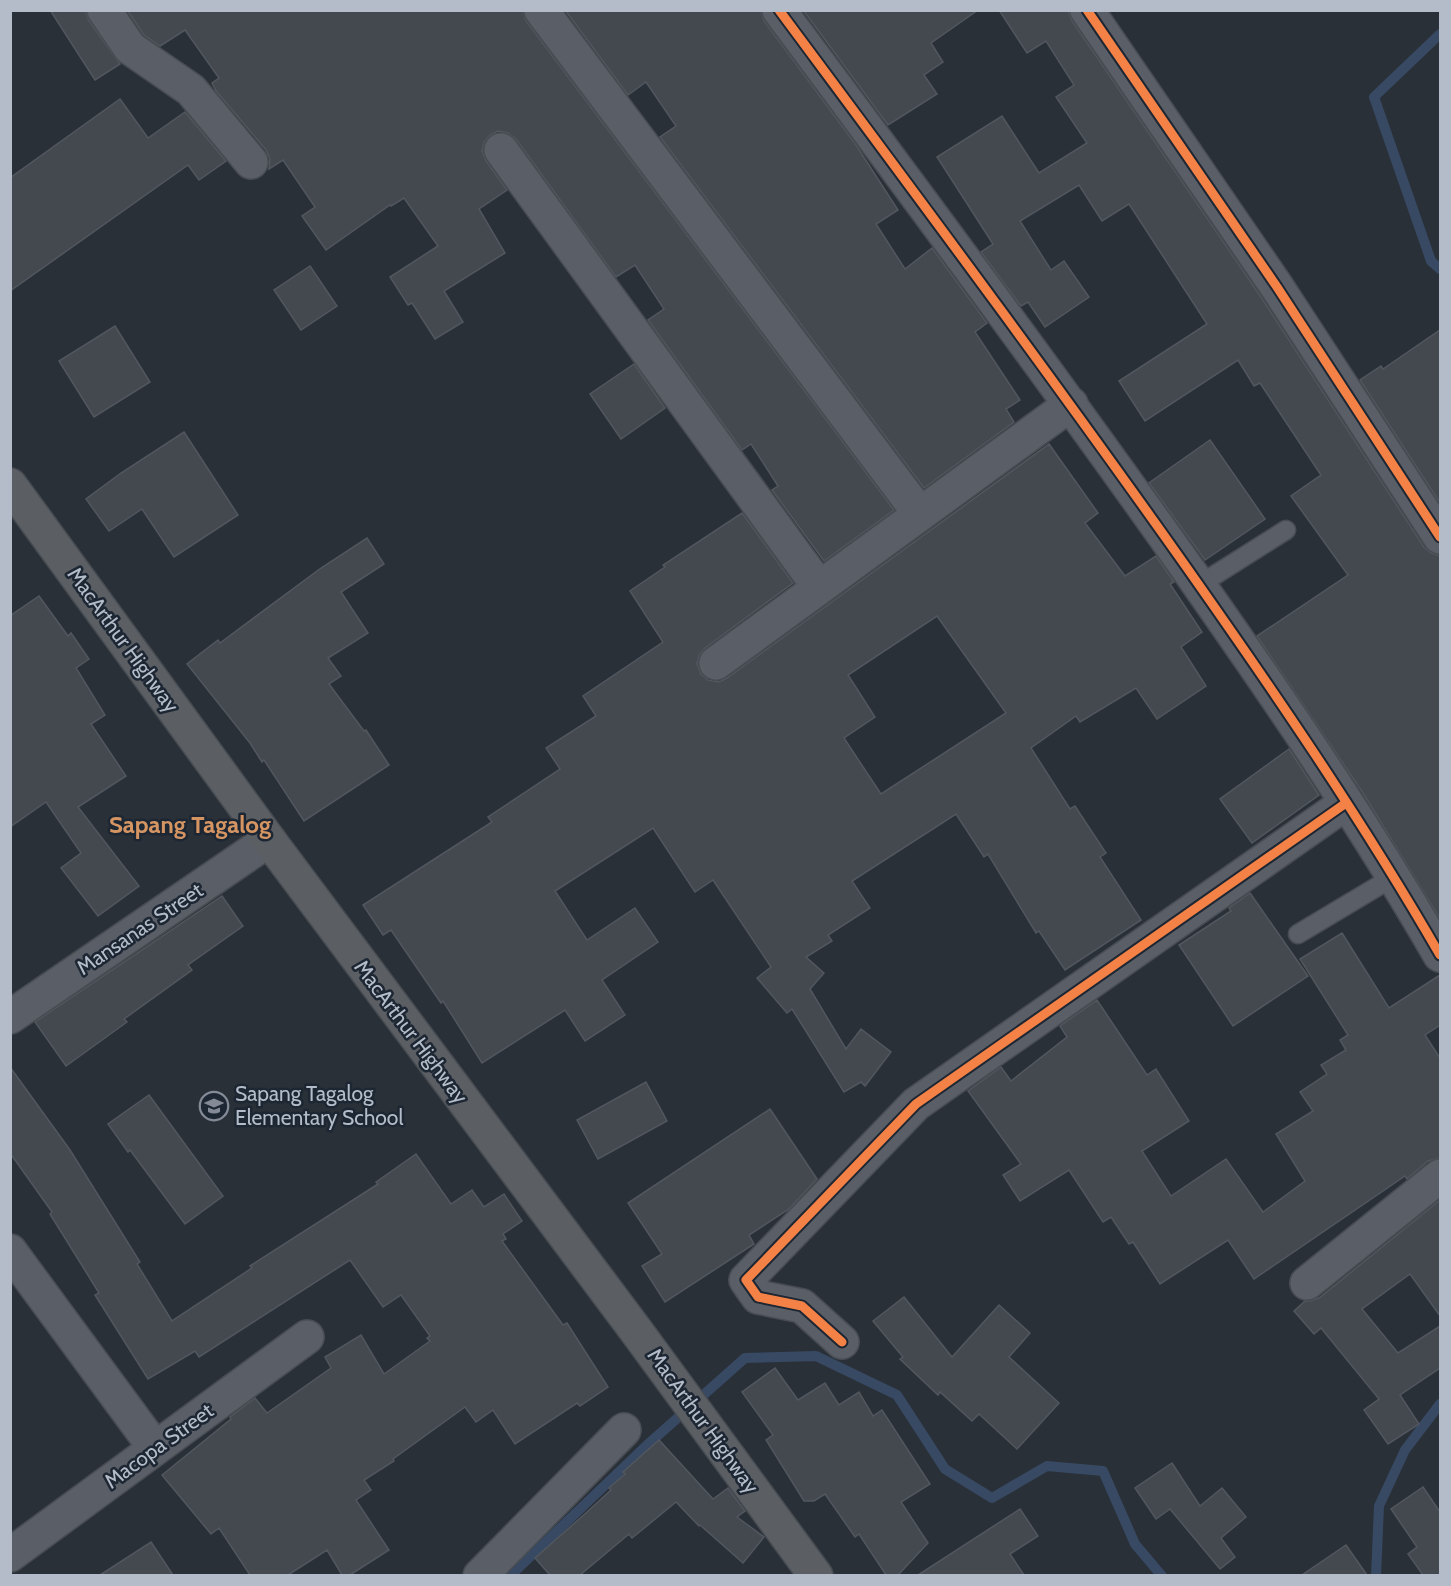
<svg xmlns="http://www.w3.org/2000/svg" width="1451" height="1586" viewBox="0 0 1451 1586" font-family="Cabin,sans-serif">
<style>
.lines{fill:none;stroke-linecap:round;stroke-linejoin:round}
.stream{stroke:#384963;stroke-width:10}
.building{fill:#444950;stroke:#52575f;stroke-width:1.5;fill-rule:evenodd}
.service-casing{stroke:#484c53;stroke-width:21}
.minor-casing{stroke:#484c53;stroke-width:36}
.trunk-casing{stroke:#474c53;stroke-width:36}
.service{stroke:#5a5e66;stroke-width:18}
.minor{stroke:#5a5e66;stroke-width:33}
.trunk{stroke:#5b5f64;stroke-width:33}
.cycleway-casing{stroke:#1d2633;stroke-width:13}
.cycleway{stroke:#f48246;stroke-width:9}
.labels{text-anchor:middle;stroke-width:5;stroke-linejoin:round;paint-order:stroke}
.street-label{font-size:21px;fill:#b4bcc9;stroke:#1d2633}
.poi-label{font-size:21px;fill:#b4bcc9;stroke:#1d2633;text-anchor:start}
.quarter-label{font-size:24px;font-weight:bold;fill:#d59563;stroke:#1d2633}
</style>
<rect width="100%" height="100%" fill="#2a3038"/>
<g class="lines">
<!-- stream -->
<g class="stream">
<path d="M 1440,34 L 1374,97 L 1431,261 L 1440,269"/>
<path d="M 510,1576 L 646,1446 L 745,1358 L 816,1356 L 897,1395 L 945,1469 L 992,1498 L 1047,1466 L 1103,1471 L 1135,1544 L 1162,1576"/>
<path d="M 1376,1576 L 1379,1506 L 1405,1450 L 1440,1404"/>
</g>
</g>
<!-- building -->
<g class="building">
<path d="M 50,10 L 85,10 L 89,21 L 120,64 L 95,80 Z"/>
<path d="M 127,10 L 523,10 L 526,21 L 894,510 L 824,561 L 772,490 L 778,486 L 751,444 L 742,450 L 648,320 L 664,309 L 635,265 L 616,277 L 516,139 L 508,133 L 498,131 L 490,135 L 484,142 L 482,151 L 486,161 L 507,190 L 479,209 L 505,253 L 444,291 L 463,322 L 435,339 L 412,303 L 408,305 L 390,277 L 438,246 L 404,198 L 391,206 L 390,205 L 326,250 L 302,216 L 315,207 L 283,160 L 269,169 L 270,159 L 266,150 L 216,91 L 212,83 L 219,78 L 185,30 L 160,46 L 144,35 Z"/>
<path d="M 565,10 L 761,10 L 764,21 L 856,145 L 898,210 L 876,224 L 905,269 L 932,248 L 987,323 L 975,332 L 1020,400 L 1006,409 L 1014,422 L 924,488 L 660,137 L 676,126 L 646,82 L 628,95 Z"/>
<path d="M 803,10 L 978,10 L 931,43 L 943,62 L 924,75 L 937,94 L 888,125 Z"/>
<path d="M 999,10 L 1068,10 L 1072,21 L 1261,297 L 1424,547 L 1431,553 L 1440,556 L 1440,919 L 1363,793 L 1257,636 L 1348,575 L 1291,496 L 1321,475 L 1260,383 L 1254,386 L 1238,360 L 1145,421 L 1119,381 L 1207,324 L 1129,204 L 1102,221 L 1079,185 L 1020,221 L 1051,270 L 1064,261 L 1089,297 L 1045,327 L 1028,302 L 1021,306 L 981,252 L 993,244 L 937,157 L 1002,116 L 1039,173 L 1087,143 L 1056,97 L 1074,85 L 1046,41 L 1027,53 Z"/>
<path d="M 120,99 L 148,138 L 185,112 L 226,161 L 199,180 L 188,165 L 10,291 L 10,178 Z"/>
<path d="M 310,266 L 337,306 L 301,330 L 274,290 Z"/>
<path d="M 115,326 L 150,382 L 94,417 L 59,361 Z"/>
<path d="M 1440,330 L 1440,503 L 1360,380 L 1381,366 L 1383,369 Z"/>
<path d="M 634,364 L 665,408 L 621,439 L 590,394 Z"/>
<path d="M 184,432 L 238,515 L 174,557 L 142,509 L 109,531 L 86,499 L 121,473 Z"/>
<path d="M 1210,440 L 1265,519 L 1205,560 L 1149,483 Z"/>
<path d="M 1049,444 L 1098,513 L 1085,523 L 1125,576 L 1156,556 L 1174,582 L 1170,584 L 1202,632 L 1181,647 L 1206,686 L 1157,719 L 1136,688 L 1080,722 L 1076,716 L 1031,748 L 1070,809 L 1075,806 L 1106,853 L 1100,857 L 1141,920 L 1065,970 L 1039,931 L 1036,933 L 988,854 L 984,857 L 956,814 L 852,881 L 870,908 L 828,935 L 832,941 L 806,957 L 824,973 L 810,989 L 846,1049 L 861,1029 L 891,1052 L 865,1086 L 861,1082 L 844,1092 L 792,1009 L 787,1013 L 757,978 L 771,967 L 713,880 L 695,892 L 653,828 L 555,891 L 587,940 L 635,908 L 658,942 L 602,980 L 625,1015 L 585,1041 L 565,1010 L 482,1063 L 443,1001 L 441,1003 L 391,930 L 383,935 L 363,905 L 492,822 L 488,817 L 560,769 L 546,748 L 596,716 L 583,696 L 663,642 L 630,591 L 665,567 L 663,565 L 742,513 L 793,583 L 705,648 L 699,655 L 697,664 L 701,674 L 708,680 L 719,682 L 727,678 ZM 937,616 L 1006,713 L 881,794 L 844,738 L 875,717 L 848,675 Z"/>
<path d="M 367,538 L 384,564 L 341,592 L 368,633 L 328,658 L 341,676 L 329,684 L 364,731 L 366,730 L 389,765 L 304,821 L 264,760 L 262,762 L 250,743 L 187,664 L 218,640 L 220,643 L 321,568 Z"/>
<path d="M 39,596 L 68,636 L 71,633 L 89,659 L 76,668 L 105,715 L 91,724 L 126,776 L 78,807 L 139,886 L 98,916 L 61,868 L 81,853 L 46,802 L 10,827 L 10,616 Z"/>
<path d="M 1289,749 L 1319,795 L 1252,843 L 1220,799 Z"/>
<path d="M 1250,893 L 1308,976 L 1233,1026 L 1179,945 L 1231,911 L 1229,908 Z"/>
<path d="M 222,896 L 243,926 L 188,965 L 192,970 L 124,1019 L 127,1022 L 66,1066 L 35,1022 Z"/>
<path d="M 1342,933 L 1389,1008 L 1440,975 L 1440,1025 L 1425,1035 L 1440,1058 L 1440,1158 L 1428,1161 L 1407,1179 L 1405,1176 L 1254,1279 L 1228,1240 L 1160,1284 L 1133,1242 L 1129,1244 L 1111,1217 L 1103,1222 L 1069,1170 L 1020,1201 L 1003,1175 L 1021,1164 L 968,1091 L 1001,1067 L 1011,1081 L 1067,1037 L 1060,1026 L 1097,1000 L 1147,1075 L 1156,1069 L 1189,1121 L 1142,1151 L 1171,1196 L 1226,1159 L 1263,1212 L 1305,1181 L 1276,1134 L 1313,1111 L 1300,1092 L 1327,1074 L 1321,1065 L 1346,1050 L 1340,1040 L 1348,1035 L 1300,959 Z"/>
<path d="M 10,1067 L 70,1150 L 140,1262 L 137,1264 L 172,1321 L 252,1268 L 250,1266 L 378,1184 L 376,1182 L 416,1154 L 451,1204 L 472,1190 L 484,1207 L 504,1194 L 522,1221 L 503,1234 L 506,1239 L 502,1241 L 563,1325 L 567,1323 L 608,1387 L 580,1406 L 577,1403 L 515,1444 L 493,1410 L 476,1422 L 465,1407 L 393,1459 L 394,1461 L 364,1480 L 371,1490 L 356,1500 L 389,1550 L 350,1575 L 342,1575 L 327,1550 L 288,1575 L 250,1575 L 219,1528 L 211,1534 L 162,1475 L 231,1419 L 230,1417 L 255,1398 L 267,1413 L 331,1368 L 325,1357 L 361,1335 L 384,1374 L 430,1341 L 427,1338 L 430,1336 L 401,1295 L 383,1307 L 350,1260 L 199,1357 L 195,1351 L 148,1379 L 95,1295 L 99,1293 L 50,1214 L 52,1212 L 10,1153 Z"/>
<path d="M 646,1082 L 667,1121 L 598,1159 L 577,1120 Z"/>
<path d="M 149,1095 L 223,1196 L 185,1224 L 130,1150 L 128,1152 L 108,1124 Z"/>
<path d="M 770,1109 L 817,1179 L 789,1209 L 749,1235 L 754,1244 L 665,1302 L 642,1266 L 662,1254 L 628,1203 Z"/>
<path d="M 1440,1200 L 1440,1316 L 1410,1274 L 1362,1309 L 1398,1353 L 1440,1326 L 1440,1368 L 1400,1395 L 1419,1424 L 1388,1444 L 1364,1410 L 1379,1399 L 1321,1328 L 1314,1334 L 1294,1311 L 1305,1301 L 1310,1301 L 1319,1298 Z"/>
<path d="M 904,1297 L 952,1357 L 999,1305 L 1030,1333 L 1009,1357 L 1059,1403 L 1017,1449 L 979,1414 L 972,1421 L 940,1392 L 938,1395 L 900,1359 L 903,1357 L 873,1321 Z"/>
<path d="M 775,1368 L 798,1400 L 825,1383 L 839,1405 L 859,1392 L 873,1416 L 882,1410 L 930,1484 L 901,1502 L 928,1543 L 898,1575 L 886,1575 L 859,1534 L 855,1537 L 825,1494 L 814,1501 L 804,1501 L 766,1440 L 773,1435 L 742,1392 Z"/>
<path d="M 659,1440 L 713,1499 L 728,1488 L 745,1511 L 737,1517 L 764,1537 L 743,1563 L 700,1525 L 699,1526 L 676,1502 L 632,1538 L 629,1534 L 580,1575 L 550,1575 L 535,1558 L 587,1512 L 611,1490 L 609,1488 L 625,1474 L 623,1472 Z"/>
<path d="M 1172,1463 L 1200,1506 L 1222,1488 L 1246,1517 L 1221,1538 L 1235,1557 L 1220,1569 L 1170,1509 L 1156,1519 L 1135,1488 Z"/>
<path d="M 1423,1487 L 1440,1512 L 1440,1575 L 1423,1575 L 1408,1554 L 1417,1547 L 1391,1509 Z"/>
<path d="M 1020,1509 L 1038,1536 L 1010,1554 L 1024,1575 L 918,1575 Z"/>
<path d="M 151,1542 L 173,1575 L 100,1575 Z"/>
<path d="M 1346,1545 L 1367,1575 L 1302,1575 Z"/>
</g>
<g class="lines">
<!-- service casing -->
<g class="service-casing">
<g id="service">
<path d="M 1199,585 L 1286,530"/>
<path d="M 1298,934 L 1395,876"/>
</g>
</g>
<!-- minor casing -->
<g class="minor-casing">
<g id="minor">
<path d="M 104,10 L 130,48 L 191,90 L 251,162"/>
<path d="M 541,10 L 920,514"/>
<path d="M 779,10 C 914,192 1049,373 1180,558 C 1271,687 1361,818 1440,955"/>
<path d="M 1087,10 L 1277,287 L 1440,537"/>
<path d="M 501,150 L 819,587"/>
<path d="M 716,663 L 1071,404"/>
<path d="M 10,1017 L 269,840"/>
<path d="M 10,1251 L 155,1448"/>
<path d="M 1307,1283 L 1440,1176"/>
<path d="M 842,1342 L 802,1306 L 758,1297 L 746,1280 L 916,1104 L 1346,803"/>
<path d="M 10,1555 L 307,1337"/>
<path d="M 480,1576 L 624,1430"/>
</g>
</g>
<!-- trunk casing -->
<g class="trunk-casing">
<path id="trunk" d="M 10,485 L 269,840 L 637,1332 L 816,1576"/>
</g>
<!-- service -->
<use href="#service" class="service"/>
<!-- minor -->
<use href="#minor" class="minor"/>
<!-- trunk -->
<use href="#trunk" class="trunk"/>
<!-- cycleway casing -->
<g class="cycleway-casing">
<g id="cycleway">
<path d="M 779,10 C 914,192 1049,373 1180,558 C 1271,687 1361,818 1440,955"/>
<path d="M 1087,10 L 1277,287 L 1440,537"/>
<path d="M 842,1342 L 802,1306 L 758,1297 L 746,1280 L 916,1104 L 1346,803"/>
</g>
</g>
<!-- cycleway -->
<use href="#cycleway" class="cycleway"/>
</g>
<!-- icons -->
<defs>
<g id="school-ring" transform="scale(1.5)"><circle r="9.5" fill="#1d2633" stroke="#848b96" stroke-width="1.5"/><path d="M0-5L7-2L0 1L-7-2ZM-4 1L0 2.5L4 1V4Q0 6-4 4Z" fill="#848b96"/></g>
</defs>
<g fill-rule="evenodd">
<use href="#school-ring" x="214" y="1106"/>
</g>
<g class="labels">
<!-- street labels -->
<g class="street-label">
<text transform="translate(123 640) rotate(54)" y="7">MacArthur Highway</text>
<text transform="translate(140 929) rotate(-34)" y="7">Mansanas Street</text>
<text transform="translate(411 1032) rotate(53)" y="7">MacArthur Highway</text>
<text transform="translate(703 1421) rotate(54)" y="7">MacArthur Highway</text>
<text transform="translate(159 1446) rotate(-36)" y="7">Macopa Street</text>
</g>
<!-- poi labels -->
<g class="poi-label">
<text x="235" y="1101">Sapang Tagalog<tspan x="235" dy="24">Elementary School</tspan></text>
</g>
<!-- quarter labels -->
<g class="quarter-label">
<text x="190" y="833">Sapang Tagalog</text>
</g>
</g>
<!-- border -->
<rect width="1451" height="1586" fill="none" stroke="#b4bcc9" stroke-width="24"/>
</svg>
